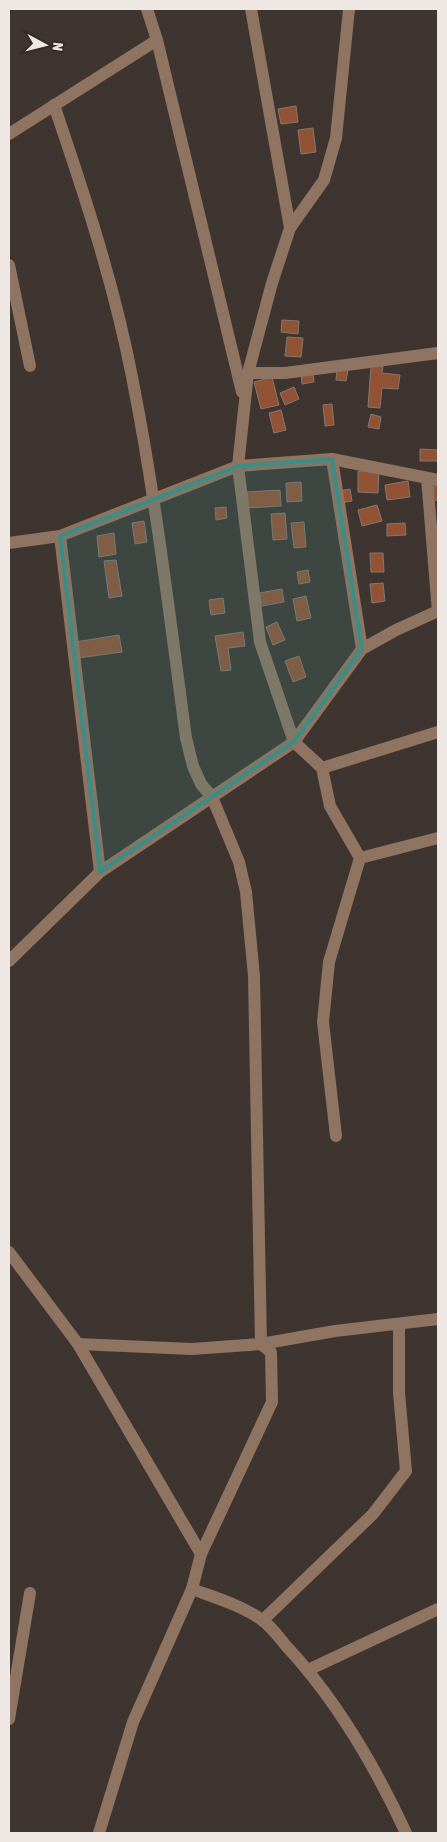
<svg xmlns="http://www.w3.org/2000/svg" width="447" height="1842" viewBox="0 0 447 1842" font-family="'Asap Condensed',sans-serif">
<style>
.building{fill:#925335;stroke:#847772}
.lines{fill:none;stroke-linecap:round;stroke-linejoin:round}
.minor{stroke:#8e7461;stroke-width:12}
.marked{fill:#3c8d86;fill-opacity:0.2;stroke:#3c8d86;stroke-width:4;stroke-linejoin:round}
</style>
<rect width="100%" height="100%" fill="#3f3530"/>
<!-- building -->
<g class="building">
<path d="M 296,106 L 298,122 L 281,124 L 278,109 Z"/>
<path d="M 313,128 L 316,152 L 301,154 L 298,130 Z"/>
<path d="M 282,320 L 299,321 L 298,334 L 281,332 Z"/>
<path d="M 287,337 L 303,338 L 301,357 L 285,356 Z"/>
<path d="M 371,365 L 383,366 L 382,373 L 400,375 L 398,389 L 382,388 L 380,408 L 368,407 Z"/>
<path d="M 337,368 L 348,370 L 346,381 L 336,380 Z"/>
<path d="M 313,371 L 314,382 L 302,384 L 301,372 Z"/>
<path d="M 272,377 L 279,405 L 261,409 L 254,382 Z"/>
<path d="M 294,387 L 299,399 L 285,405 L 280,393 Z"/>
<path d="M 332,404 L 334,425 L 325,426 L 323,405 Z"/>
<path d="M 281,410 L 286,430 L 274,433 L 269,413 Z"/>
<path d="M 371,414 L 381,417 L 379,429 L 368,427 Z"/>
<path d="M 420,449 L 438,450 L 438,461 L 420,461 Z"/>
<path d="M 358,471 L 379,472 L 378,493 L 358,492 Z"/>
<path d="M 408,481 L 410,497 L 387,500 L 385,485 Z"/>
<path d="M 301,482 L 302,501 L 287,502 L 286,483 Z"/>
<path d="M 435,485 L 438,486 L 438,501 L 432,499 Z"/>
<path d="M 350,489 L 352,501 L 341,503 L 339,491 Z"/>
<path d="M 280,490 L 281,506 L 247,508 L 247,492 Z"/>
<path d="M 377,505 L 382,521 L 362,526 L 358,510 Z"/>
<path d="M 226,507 L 227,518 L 216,520 L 215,508 Z"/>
<path d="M 285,513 L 287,539 L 273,540 L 271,514 Z"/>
<path d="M 144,521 L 147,542 L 135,544 L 132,523 Z"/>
<path d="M 304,522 L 306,547 L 294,548 L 291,523 Z"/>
<path d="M 405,523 L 406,535 L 387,536 L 387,524 Z"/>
<path d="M 114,533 L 116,554 L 99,557 L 97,536 Z"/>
<path d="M 370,553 L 383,553 L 384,572 L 371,572 Z"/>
<path d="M 116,560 L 122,596 L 109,598 L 104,561 Z"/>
<path d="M 308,570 L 310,582 L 299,584 L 297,572 Z"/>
<path d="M 383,583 L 385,601 L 372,603 L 370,584 Z"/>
<path d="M 282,589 L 284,602 L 262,606 L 259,593 Z"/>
<path d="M 306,596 L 311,618 L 297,621 L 293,599 Z"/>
<path d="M 223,598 L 225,613 L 211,615 L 209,600 Z"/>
<path d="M 277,622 L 285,640 L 273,645 L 266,627 Z"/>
<path d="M 243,632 L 245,646 L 228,648 L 231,670 L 221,671 L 215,636 Z"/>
<path d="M 119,635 L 122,652 L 78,658 L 75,642 Z"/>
<path d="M 299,656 L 306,677 L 293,682 L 285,661 Z"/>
</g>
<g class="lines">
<!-- minor -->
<g class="minor">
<path d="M 147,9 L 157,40 L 242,392"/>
<path d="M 251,9 L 290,228"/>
<path d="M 54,105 C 85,196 115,287 133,382 C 156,499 170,619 186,738 L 193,766 L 201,784 L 212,797 L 239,862 L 246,892 L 254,976 L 261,1344"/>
<path d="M 9,134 L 157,40"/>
<path d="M 9,265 L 30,366"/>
<path d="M 248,373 L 285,373 L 438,353"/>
<path d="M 332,459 L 362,649"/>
<path d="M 427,478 L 438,612"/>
<path d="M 60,536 L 100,872"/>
<path d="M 9,543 L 60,536 L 238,466 L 332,459 L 438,480"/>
<path d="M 322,768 L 438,732"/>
<path d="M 360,858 L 438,838"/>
<path d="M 9,961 L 100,872 L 294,742 L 362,649 L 396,630 L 438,611"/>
<path d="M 336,1136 L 323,1022 L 329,962 L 360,858 L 330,806 L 322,768 L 294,742 L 260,642 L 238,466 L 248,373 L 272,283 L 290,228 L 324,180 L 336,138 L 349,9"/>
<path d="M 9,1252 L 78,1344 L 201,1554"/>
<path d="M 78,1344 L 192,1349 L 261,1344 L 335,1331 L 438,1319"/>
<path d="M 192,1589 C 216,1598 241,1605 262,1620 C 272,1627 280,1639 288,1648 C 338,1702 375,1766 406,1833"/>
<path d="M 263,1620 L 373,1514 L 406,1471 L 399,1393 L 399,1324"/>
<path d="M 308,1670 L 438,1609"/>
<path d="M 9,1719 L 30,1593"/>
<path d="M 99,1833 L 133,1722 L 192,1589 L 201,1554 L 272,1402 L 271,1352 L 261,1344"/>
</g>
</g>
<!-- marked area -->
<path class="marked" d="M 332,459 L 362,649 L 294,742 L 100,872 L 60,536 L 238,466 Z"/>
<!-- border -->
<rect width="447" height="1842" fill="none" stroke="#eee7e4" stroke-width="20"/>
<!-- north arrow -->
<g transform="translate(45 45) rotate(97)" stroke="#352b26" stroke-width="4" paint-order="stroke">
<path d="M0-4L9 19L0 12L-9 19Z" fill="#eee7e4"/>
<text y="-8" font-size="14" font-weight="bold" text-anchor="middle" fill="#eee7e4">N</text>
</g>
</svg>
